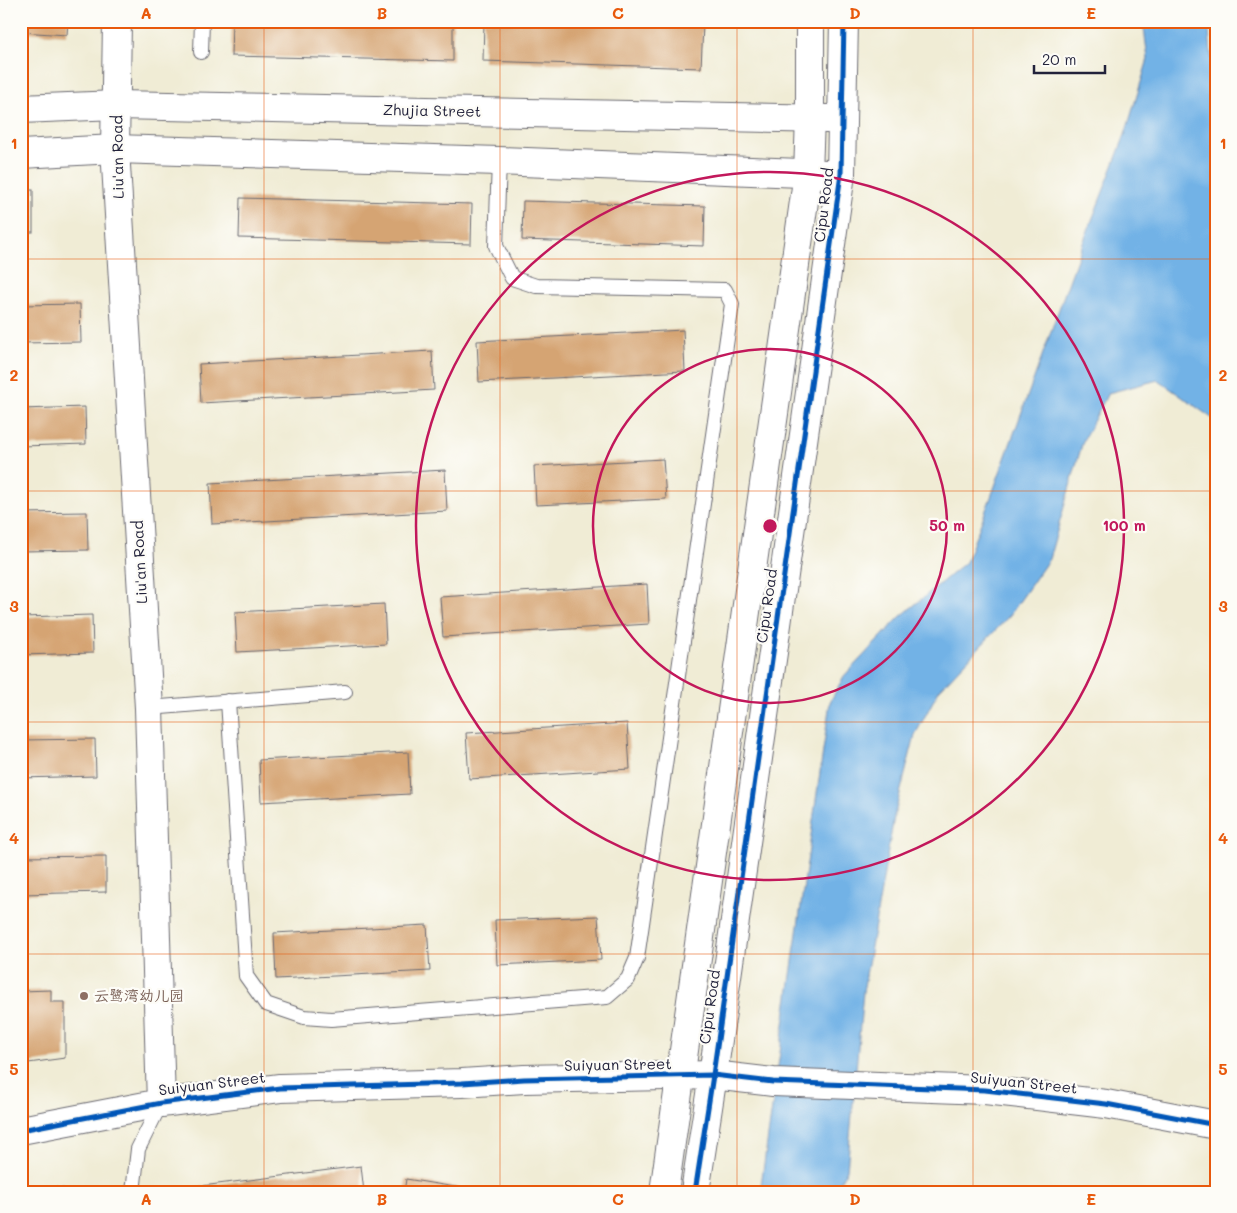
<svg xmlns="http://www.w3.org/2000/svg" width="1237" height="1213" viewBox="0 0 1237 1213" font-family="Mali,'LXGW WenKai TC',sans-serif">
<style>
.water{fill:#72b2e6;stroke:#4a6a90}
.building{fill:#d5a473}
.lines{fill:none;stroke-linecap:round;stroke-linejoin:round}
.lane-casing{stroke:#6a6971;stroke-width:16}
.street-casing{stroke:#6a6971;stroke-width:30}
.secondary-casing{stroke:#6a6971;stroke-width:30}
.lane{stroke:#fff;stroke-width:14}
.street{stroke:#fff;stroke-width:28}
.secondary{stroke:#fff;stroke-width:28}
.cycleway-casing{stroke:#fdfcf7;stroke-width:8}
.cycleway{stroke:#0057b8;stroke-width:5}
.grid{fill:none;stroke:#e8590c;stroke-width:1;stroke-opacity:0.55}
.ring{fill:none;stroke:#c2185b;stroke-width:2.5}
.education-dot{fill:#8d6e63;stroke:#fdfcf7;stroke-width:2}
.labels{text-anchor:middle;stroke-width:4.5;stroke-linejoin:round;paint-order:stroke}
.street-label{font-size:15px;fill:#22223b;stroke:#fdfcf7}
.education-label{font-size:15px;fill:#785e54;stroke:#fdfcf7;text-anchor:start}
.centre{fill:#c2185b;stroke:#fdfcf7;stroke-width:2.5}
.ring-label{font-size:15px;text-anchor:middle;font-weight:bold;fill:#c2185b;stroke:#fdfcf7;stroke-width:4.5;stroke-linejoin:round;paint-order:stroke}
.neatline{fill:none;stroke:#e8590c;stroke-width:2}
.grid-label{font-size:16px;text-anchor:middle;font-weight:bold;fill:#e8590c}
</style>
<rect width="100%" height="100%" fill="#fdfcf7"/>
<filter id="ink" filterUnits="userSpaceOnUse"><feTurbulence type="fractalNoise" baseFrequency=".02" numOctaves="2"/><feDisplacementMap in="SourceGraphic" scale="10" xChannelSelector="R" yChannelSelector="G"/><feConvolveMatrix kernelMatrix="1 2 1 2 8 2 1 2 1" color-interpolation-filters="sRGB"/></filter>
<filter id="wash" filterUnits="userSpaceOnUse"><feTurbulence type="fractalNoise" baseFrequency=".0096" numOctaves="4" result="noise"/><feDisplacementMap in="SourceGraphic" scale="20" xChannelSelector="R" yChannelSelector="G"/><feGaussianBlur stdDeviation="1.12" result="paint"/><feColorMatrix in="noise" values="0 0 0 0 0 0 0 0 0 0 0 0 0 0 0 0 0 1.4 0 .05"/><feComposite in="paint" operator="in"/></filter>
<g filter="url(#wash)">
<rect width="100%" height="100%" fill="#f0ecd5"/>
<!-- water -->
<path class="water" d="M 1143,21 L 1208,21 L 1216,106 L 1216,421 L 1158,380 L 1108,393 L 1083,441 L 1049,559 L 1010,615 L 939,690 L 915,735 L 894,817 L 863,992 L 847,1170 L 834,1192 L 760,1192 L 830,702 L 844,676 L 900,617 L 966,562 L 991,497 L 1080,251 L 1125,135 L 1148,59 Z"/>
<g id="blocks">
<!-- building -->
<g class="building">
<path d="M 21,21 L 68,21 L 67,35 L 21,32 Z"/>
<path d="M 232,21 L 453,21 L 453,61 L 231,56 Z"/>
<path d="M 484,21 L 561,21 L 703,25 L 701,68 L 483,61 Z"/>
<rect x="21" y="190" width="12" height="42"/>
<path d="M 240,198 L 472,204 L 471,244 L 239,238 Z"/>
<path d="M 523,201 L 705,206 L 704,246 L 522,240 Z"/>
<path d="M 80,304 L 81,342 L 21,343 L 21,305 Z"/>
<path d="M 683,330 L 685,371 L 479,382 L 477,341 Z"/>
<path d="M 432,351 L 434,390 L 201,403 L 199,364 Z"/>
<path d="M 85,407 L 86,444 L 21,446 L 21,409 Z"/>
<path d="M 663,459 L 666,499 L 536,505 L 534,466 Z"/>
<path d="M 445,470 L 447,511 L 212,524 L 210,483 Z"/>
<path d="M 87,512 L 88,550 L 21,551 L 21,513 Z"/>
<path d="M 647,584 L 649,624 L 443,637 L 440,597 Z"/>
<path d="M 384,604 L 386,644 L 237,652 L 235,612 Z"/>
<path d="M 92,615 L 93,653 L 21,655 L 21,617 Z"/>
<path d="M 627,723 L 630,769 L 469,779 L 466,733 Z"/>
<path d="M 95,739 L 96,776 L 21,778 L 21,740 Z"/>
<path d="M 408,752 L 410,794 L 261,802 L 259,760 Z"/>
<path d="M 106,856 L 106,892 L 21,894 L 21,857 Z"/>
<path d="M 598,916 L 601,960 L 497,965 L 495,920 Z"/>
<path d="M 427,925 L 430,971 L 276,979 L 274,933 Z"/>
<path d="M 51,990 L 51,1002 L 65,1002 L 65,1058 L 21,1064 L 21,991 Z"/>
<path d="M 361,1166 L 364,1192 L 169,1192 L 170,1190 Z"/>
<path d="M 406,1179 L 480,1191 L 480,1192 L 404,1192 Z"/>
<path d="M 54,1187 L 68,1189 L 71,1192 L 34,1192 L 34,1191 Z"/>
</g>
</g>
</g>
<g filter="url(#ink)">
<use href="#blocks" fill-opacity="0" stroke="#6a6971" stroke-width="1"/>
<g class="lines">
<!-- lane casing -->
<g class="lane-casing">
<g id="lane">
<path d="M 201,52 L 202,21"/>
<path d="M 228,701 L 246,976 L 266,1004 L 304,1017 L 331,1019 L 607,997 L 628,979 L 637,958 L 732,304 L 725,290 L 536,286 L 512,278 L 496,246 L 499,161"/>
<path d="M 149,708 L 345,692"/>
<path d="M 133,1192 L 138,1149 L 161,1103"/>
</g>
</g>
<!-- street casing -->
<g class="street-casing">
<path id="street" d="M 117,21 L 115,149 L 149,708 L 161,1103"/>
</g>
<!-- secondary casing -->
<g class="secondary-casing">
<g id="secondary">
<path d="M 21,109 L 116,105 L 827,119"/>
<path d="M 21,154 L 115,149 L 499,161 L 827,174"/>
<path d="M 21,1130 L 161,1103 L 280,1088 L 462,1083 L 524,1079 L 713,1075 L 773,1082 L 985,1090 L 1106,1104 L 1216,1125"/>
<path d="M 664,1192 L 808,173 L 810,118 L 810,21"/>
<path d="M 695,1192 L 713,1075 L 841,174 L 844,21"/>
</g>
</g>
<!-- lane -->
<use href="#lane" class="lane"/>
<!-- street -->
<use href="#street" class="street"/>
<!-- secondary -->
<use href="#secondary" class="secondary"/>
<!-- cycleway casing -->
<g class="cycleway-casing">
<g id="cycleway">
<path d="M 21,1130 L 161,1103 L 280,1088 L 462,1083 L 524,1079 L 713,1075 L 773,1082 L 985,1090 L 1106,1104 L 1216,1125"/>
<path d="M 695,1192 L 713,1075 L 841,174 L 844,21"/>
</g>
</g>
<!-- cycleway -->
<use href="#cycleway" class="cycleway"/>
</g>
</g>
<!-- grid -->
<path class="grid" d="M 264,21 L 264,1192M 500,21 L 500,1192M 737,21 L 737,1192M 973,21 L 973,1192M 21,259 L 1216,259M 21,491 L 1216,491M 21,722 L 1216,722M 21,954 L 1216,954"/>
<!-- distance rings -->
<g class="ring">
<circle cx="770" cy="526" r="177"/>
<circle cx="770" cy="526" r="354"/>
</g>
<!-- markers -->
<circle class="education-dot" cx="84" cy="996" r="5"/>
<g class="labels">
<!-- street labels -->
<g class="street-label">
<text transform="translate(432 111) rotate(1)" y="5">Zhujia Street</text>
<text transform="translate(118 157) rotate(-91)" y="5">Liu'an Road</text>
<text transform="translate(824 205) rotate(-83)" y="5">Cipu Road</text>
<text transform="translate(140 562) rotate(-93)" y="5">Liu'an Road</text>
<text transform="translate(767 606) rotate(-82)" y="5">Cipu Road</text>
<text transform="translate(710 1007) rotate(-82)" y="5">Cipu Road</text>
<text transform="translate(618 1065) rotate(-1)" y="5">Suiyuan Street</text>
<text transform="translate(1024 1083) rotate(6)" y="5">Suiyuan Street</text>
<text transform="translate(212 1084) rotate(-7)" y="5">Suiyuan Street</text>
</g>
<!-- education labels -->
<g class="education-label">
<text x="94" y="1001">云鹭湾幼儿园</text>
</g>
</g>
<circle cx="770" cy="526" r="8" class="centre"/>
<g class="ring-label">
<text x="947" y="531">50 m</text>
<text x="1124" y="531">100 m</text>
</g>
<!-- margin -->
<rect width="1237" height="1213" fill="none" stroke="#fdfcf7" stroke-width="55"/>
<!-- scale -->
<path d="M1034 65v8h71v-8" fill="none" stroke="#22223b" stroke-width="2.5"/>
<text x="1042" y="65" font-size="15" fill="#22223b" stroke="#fdfcf7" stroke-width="4" paint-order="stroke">20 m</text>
<rect x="28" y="28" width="1182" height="1158" class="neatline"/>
<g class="grid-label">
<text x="146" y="19">A</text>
<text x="382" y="19">B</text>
<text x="618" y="19">C</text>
<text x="855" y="19">D</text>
<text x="1091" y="19">E</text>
<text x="14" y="149">1</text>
<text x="1223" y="149">1</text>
<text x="14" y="381">2</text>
<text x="1223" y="381">2</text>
<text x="14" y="612">3</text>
<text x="1223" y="612">3</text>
<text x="14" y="844">4</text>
<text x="1223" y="844">4</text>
<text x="14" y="1075">5</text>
<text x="1223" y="1075">5</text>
<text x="146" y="1205">A</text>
<text x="382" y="1205">B</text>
<text x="618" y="1205">C</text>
<text x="855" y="1205">D</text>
<text x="1091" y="1205">E</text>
</g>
</svg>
